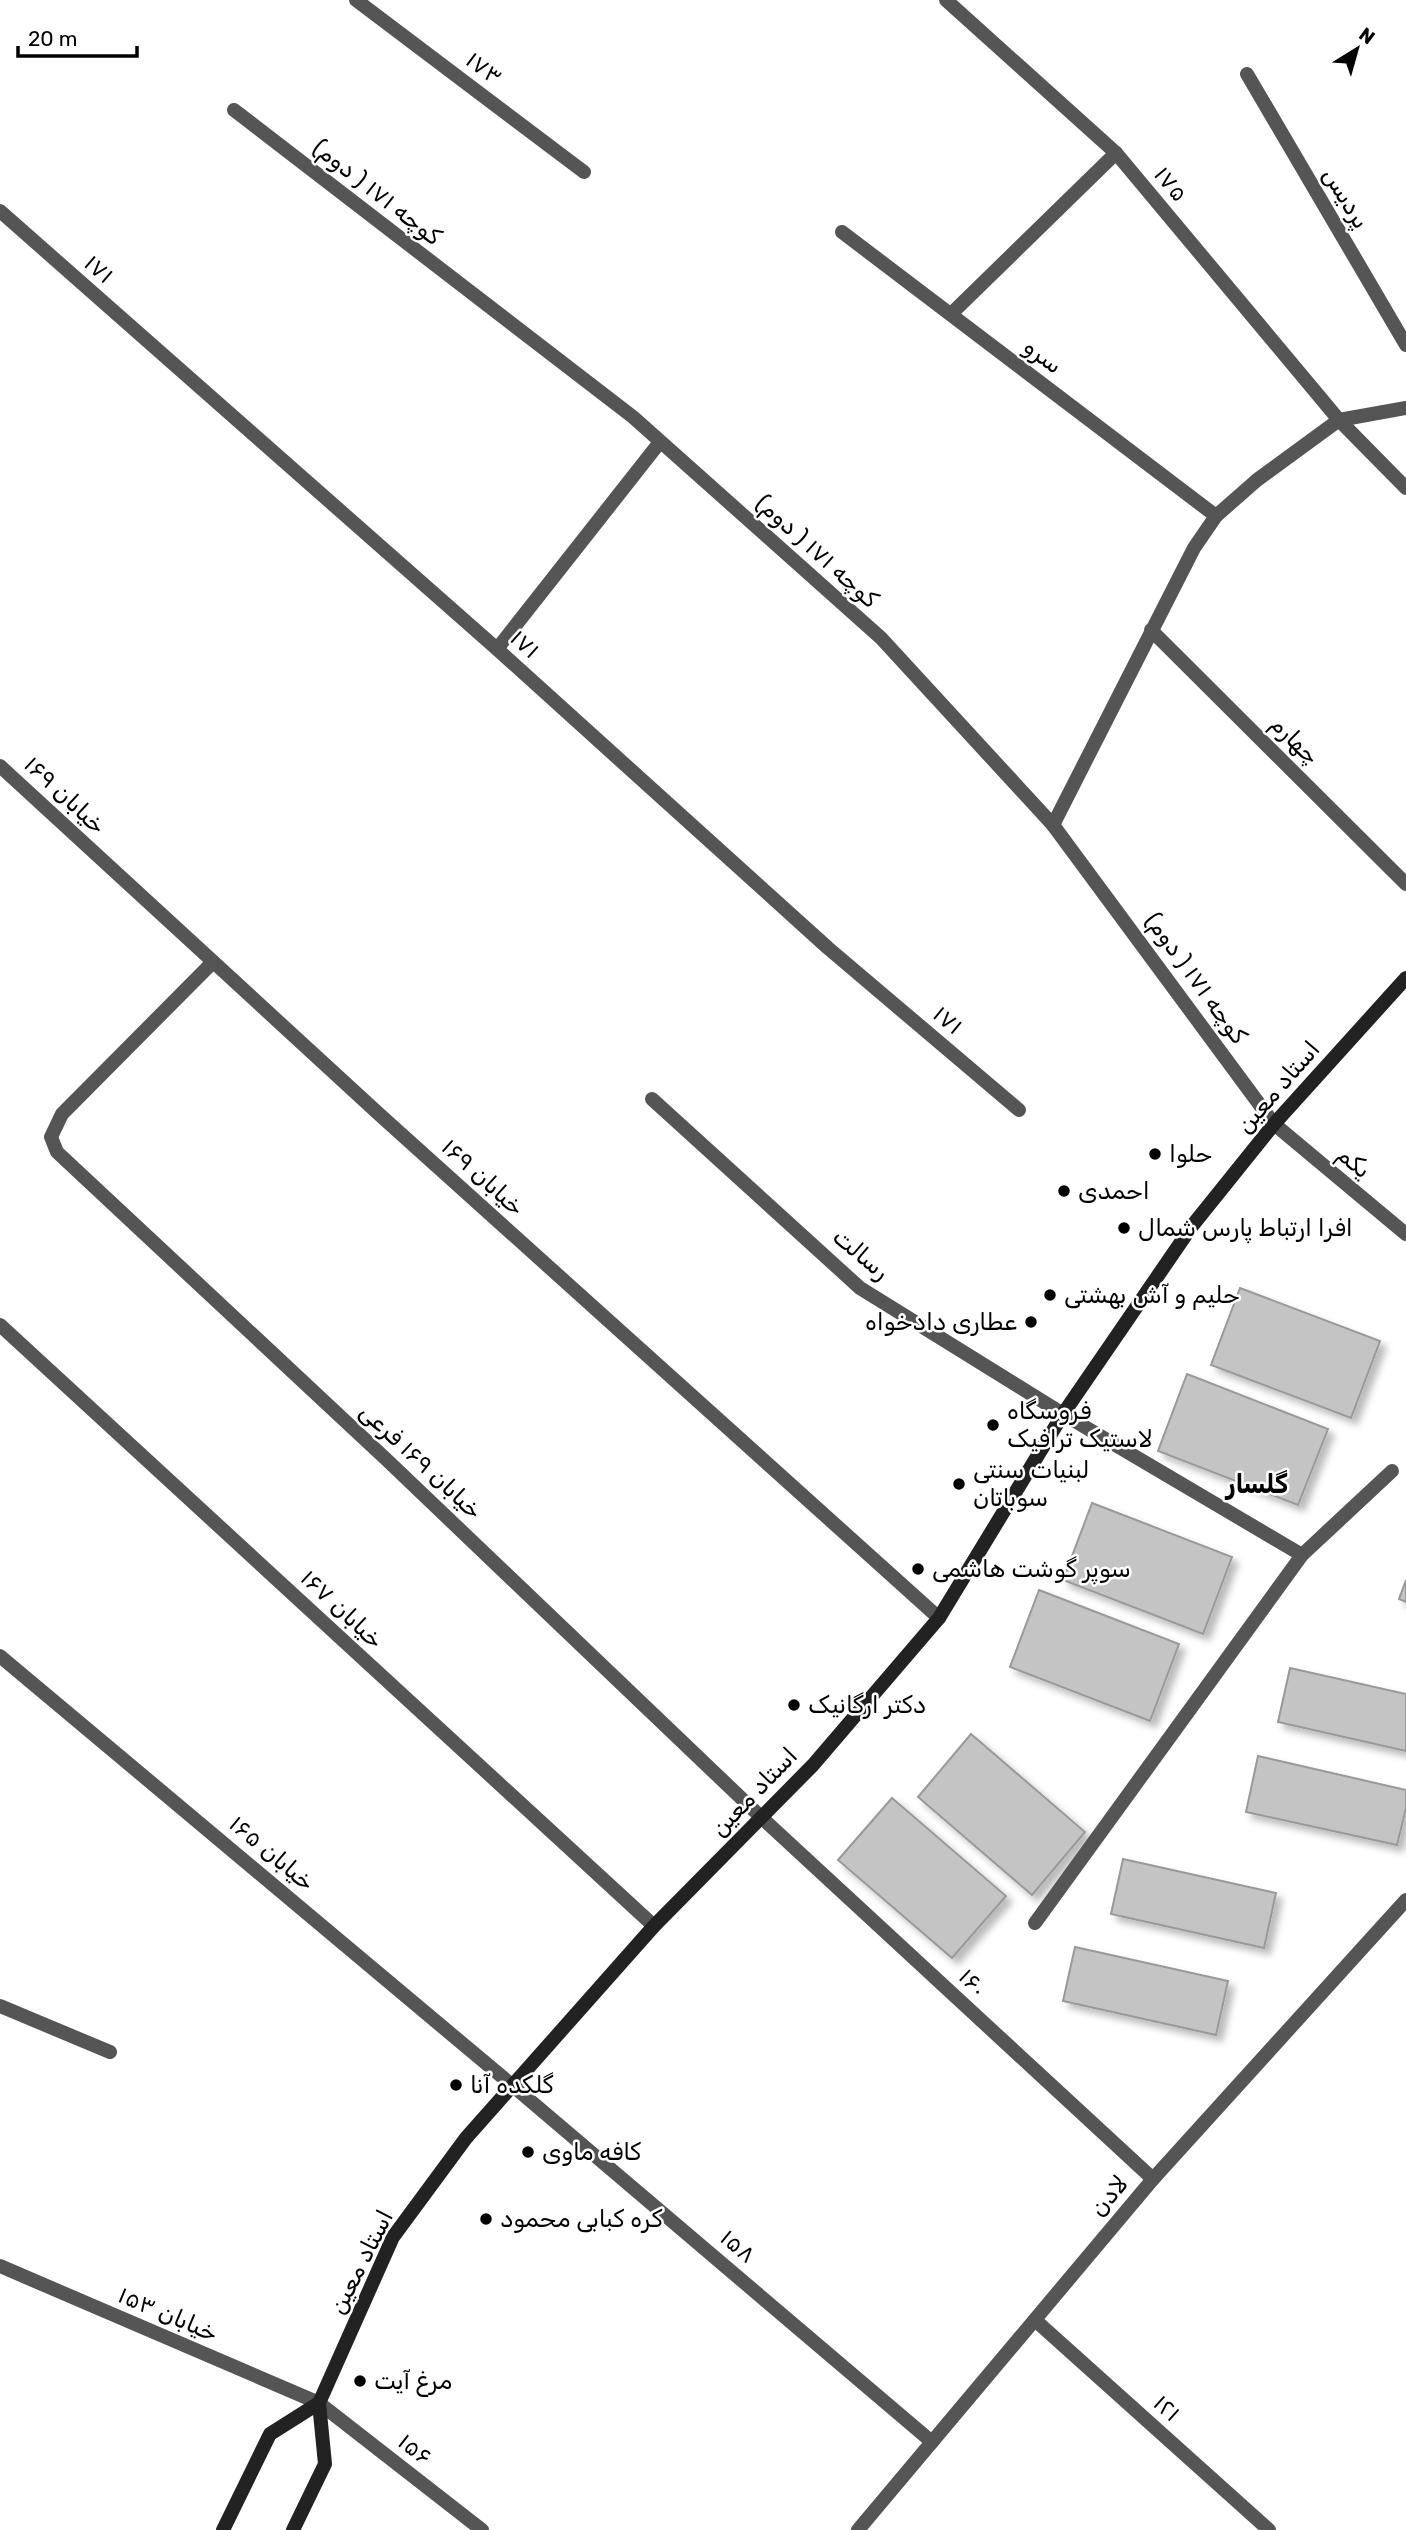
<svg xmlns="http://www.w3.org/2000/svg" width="1406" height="2530" viewBox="0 0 1406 2530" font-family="Rubik,Cairo,sans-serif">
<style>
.building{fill:#c4c4c4;stroke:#999;stroke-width:2;filter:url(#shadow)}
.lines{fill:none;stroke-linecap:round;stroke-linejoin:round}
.minor{stroke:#555;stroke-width:14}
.secondary{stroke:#222;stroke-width:14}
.poi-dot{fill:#000;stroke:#fff;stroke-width:2.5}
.labels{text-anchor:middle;stroke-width:5;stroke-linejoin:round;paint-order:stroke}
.street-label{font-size:24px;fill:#000;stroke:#fff}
.poi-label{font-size:24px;fill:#000;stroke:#fff;text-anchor:start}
.neighbourhood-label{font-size:26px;font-weight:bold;fill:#000;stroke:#fff}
</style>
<defs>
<filter id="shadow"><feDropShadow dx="6" dy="6" stdDeviation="3.5" flood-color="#0004"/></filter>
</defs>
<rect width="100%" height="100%" fill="#fff"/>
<!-- building -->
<g class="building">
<path d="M 1240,1288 L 1380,1341 L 1351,1418 L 1211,1365 Z"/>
<path d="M 1187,1374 L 1328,1429 L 1298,1505 L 1158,1451 Z"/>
<path d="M 1092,1503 L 1232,1557 L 1203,1634 L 1063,1580 Z"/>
<path d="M 1406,1580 L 1406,1602 L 1399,1599 Z"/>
<path d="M 1039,1590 L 1179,1644 L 1150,1721 L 1010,1667 Z"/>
<path d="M 1290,1668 L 1406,1694 L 1406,1751 L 1278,1722 Z"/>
<path d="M 971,1734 L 1085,1832 L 1032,1895 L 918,1797 Z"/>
<path d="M 1258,1756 L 1406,1790 L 1406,1808 L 1397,1845 L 1246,1812 Z"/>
<path d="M 892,1798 L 1006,1896 L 952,1958 L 838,1860 Z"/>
<path d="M 1123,1859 L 1276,1893 L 1264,1948 L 1111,1914 Z"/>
<path d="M 1075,1947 L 1228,1981 L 1216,2035 L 1063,2001 Z"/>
</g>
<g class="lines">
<!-- minor -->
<g class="minor">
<path d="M 356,0 L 584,172"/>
<path d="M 946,0 L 1116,153 L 1339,420 L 1406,488"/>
<path d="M 1247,74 L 1406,345"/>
<path d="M 234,110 L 633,417 L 881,638 L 1053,825 L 1274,1124 L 1406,1234"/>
<path d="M 0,211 L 497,649 L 828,948 L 1019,1110"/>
<path d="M 842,232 L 1216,516"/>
<path d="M 951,314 L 1116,153"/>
<path d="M 1151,630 L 1406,884"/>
<path d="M 497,649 L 660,442"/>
<path d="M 0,766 L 380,1115 L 939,1618"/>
<path d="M 1053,825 L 1194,548 L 1216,516 L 1257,480 L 1339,420 L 1406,408"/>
<path d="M 213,962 L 62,1114 L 51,1137 L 57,1152 L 388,1461 L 762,1818 L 1153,2179"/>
<path d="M 652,1099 L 860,1288 L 1063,1414 L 1302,1555"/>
<path d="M 0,1325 L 654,1926"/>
<path d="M 0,1656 L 513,2086 L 932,2442"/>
<path d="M 1035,1923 L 1302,1555 L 1392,1471"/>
<path d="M 0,2006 L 110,2052"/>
<path d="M 0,2266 L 319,2403 L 482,2530"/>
<path d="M 1035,2320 L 1269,2530"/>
<path d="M 858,2530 L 1153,2179 L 1406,1900"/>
</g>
<!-- secondary -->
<g class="secondary">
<path d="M 223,2530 L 270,2434 L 319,2403"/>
<path d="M 293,2530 L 325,2464 L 319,2403 L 393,2237 L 466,2138 L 654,1926 L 813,1765 L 939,1618 L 1063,1414 L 1192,1226 L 1274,1124 L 1406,978"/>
</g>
</g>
<!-- markers -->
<g class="poi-dot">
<circle cx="1155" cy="1154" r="7"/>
<circle cx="1064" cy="1191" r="7"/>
<circle cx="1124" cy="1228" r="7"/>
<circle cx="1050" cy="1295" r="7"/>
<circle cx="1031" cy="1322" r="7"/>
<circle cx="993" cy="1425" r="7"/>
<circle cx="959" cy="1484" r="7"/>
<circle cx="918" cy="1569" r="7"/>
<circle cx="794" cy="1705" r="7"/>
<circle cx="456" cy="2085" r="7"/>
<circle cx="528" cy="2152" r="7"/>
<circle cx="486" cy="2219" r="7"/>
<circle cx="360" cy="2381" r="7"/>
</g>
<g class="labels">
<!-- street labels -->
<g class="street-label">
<text transform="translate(484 68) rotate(37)" y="8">۱۷۳</text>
<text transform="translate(1171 184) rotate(50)" y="8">۱۷۵</text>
<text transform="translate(377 192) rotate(38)" y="8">کوچه ۱۷۱ ( دوم)</text>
<text transform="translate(1346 198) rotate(59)" y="8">پردیس</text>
<text transform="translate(99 269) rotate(41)" y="8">۱۷۱</text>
<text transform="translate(1043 356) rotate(37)" y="8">سرو</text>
<text transform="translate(817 551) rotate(42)" y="8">کوچه ۱۷۱ ( دوم)</text>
<text transform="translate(525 644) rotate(42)" y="8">۱۷۱</text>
<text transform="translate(1295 740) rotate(45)" y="8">چهارم</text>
<text transform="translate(65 795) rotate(43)" y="8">خیابان ۱۶۹</text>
<text transform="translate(1196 978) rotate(54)" y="8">کوچه ۱۷۱ ( دوم)</text>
<text transform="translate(948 1020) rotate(40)" y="8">۱۷۱</text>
<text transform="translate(1278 1087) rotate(-49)" y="8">استاد معین</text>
<text transform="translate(1354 1162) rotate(40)" y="8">یکم</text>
<text transform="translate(483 1177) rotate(42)" y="8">خیابان ۱۶۹</text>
<text transform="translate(861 1254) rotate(40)" y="8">رسالت</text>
<text transform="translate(421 1461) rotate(43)" y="8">خیابان ۱۶۹ فرعی</text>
<text transform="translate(342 1609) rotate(43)" y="8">خیابان ۱۶۷</text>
<text transform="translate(754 1792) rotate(-46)" y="8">استاد معین</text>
<text transform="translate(272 1853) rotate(40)" y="8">خیابان ۱۶۵</text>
<text transform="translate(973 1982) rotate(43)" y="8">۱۶۰</text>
<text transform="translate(1109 2196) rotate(-50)" y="8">لادن</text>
<text transform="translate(738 2246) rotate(40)" y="8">۱۵۸</text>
<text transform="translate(361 2262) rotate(-63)" y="8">استاد معین</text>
<text transform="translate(168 2314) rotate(23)" y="8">خیابان ۱۵۳</text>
<text transform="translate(1167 2408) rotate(42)" y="8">۱۲۱</text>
<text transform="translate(415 2449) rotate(38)" y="8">۱۵۶</text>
</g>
<!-- poi labels -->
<g class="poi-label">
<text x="1169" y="1162">حلوا</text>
<text x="1078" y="1199">احمدی</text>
<text x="1138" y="1236">افرا ارتباط پارس شمال</text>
<text x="1064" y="1303">حلیم و آش بهشتی</text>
<text x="1017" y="1330" text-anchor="end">عطاری دادخواه</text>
<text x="1007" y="1419">فروسگاه<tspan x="1007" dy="28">لاستیک ترافیک</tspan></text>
<text x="973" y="1478">لبنیات سنتی<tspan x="973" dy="28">سوباتان</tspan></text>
<text x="932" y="1577">سوپر گوشت هاشمی</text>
<text x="808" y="1713">دکتر ارگانیک</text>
<text x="470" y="2093">گلکده آنا</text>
<text x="542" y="2160">کافه ماوی</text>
<text x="500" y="2227">کره کبابی محمود</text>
<text x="374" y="2389">مرغ آیت</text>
</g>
<!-- neighbourhood labels -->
<g class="neighbourhood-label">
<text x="1257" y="1493">گلسار</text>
</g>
</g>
<!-- north arrow -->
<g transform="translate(1357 49) rotate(37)" stroke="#ffffff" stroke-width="5" paint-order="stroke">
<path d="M0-5L12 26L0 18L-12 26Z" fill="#000000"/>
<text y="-10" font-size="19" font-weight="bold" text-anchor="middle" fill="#000000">N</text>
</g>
<!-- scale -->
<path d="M18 46v10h119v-10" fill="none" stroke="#000000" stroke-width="3.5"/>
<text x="28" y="46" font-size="21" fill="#000000" stroke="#ffffff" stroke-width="5" paint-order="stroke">20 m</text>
</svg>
